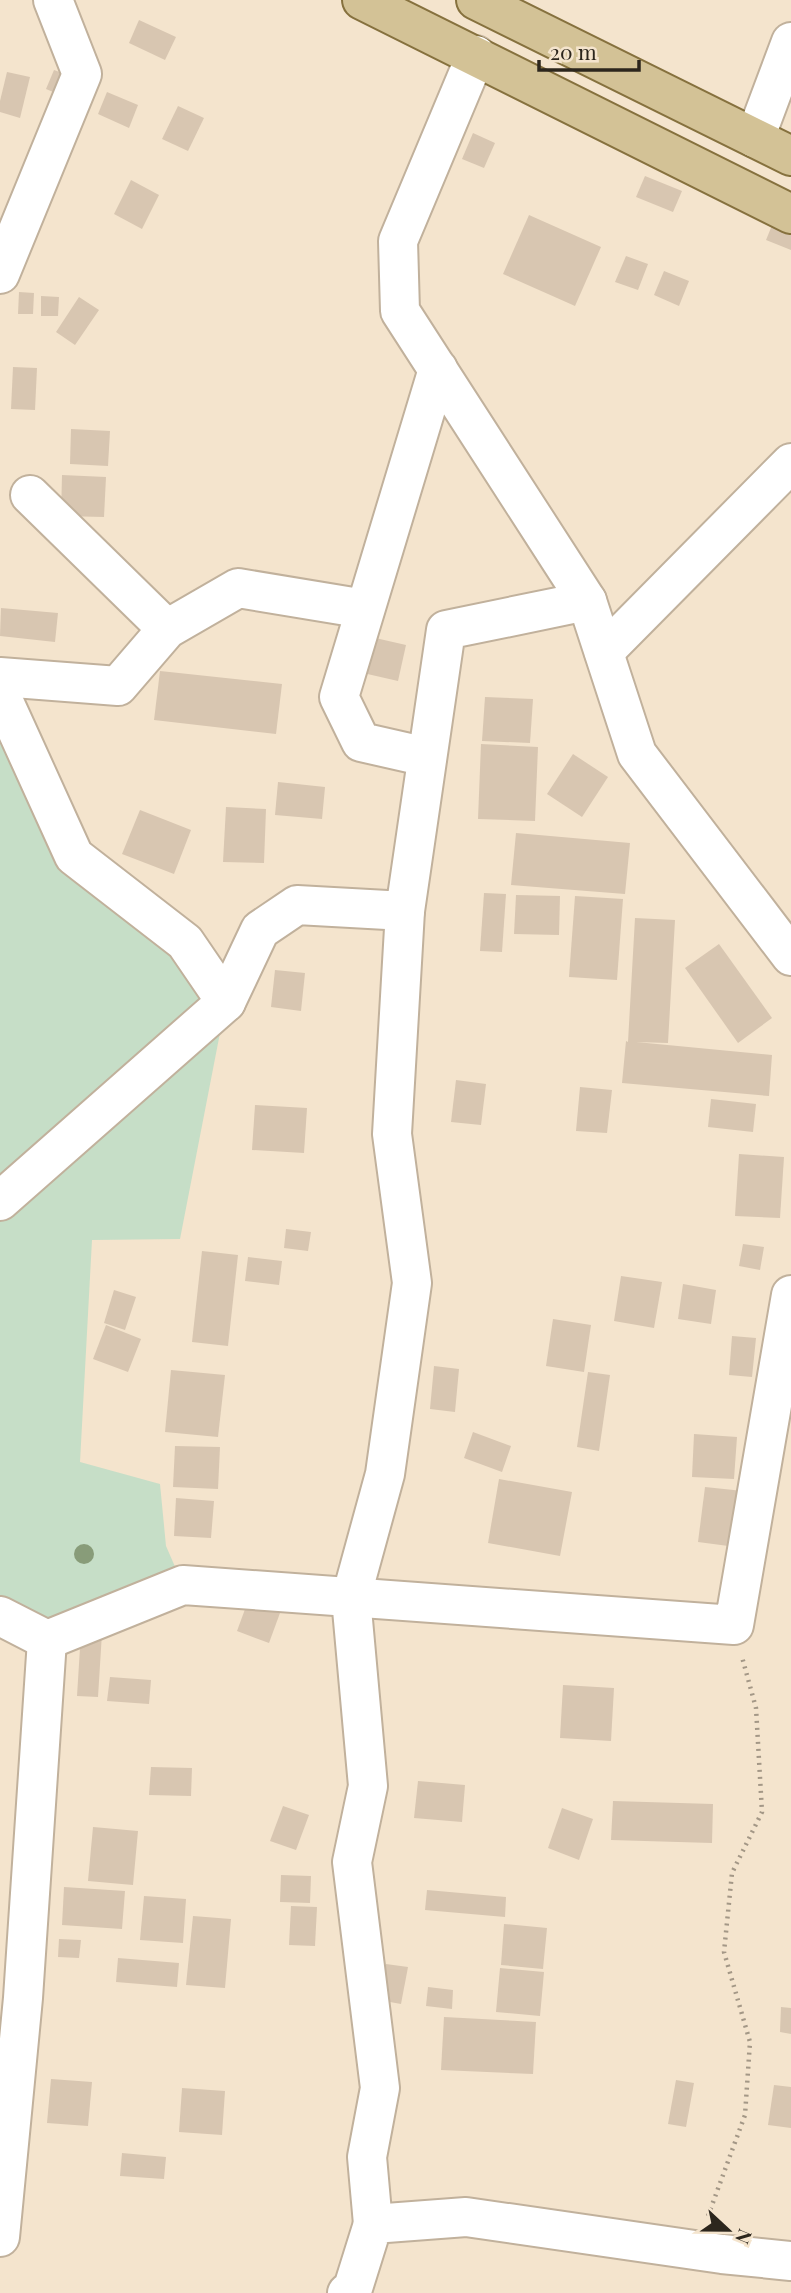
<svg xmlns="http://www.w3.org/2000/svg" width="791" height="2293" viewBox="0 0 791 2293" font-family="'Playfair Display',serif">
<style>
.green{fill:#c6dec7}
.building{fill:#d8c6b1}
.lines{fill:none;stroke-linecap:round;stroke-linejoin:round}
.minor-casing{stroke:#c1b19c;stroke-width:42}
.major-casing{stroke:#86713e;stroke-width:42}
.path{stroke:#a39786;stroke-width:4.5;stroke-dasharray:2 5;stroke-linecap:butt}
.minor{stroke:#fff;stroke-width:38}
.major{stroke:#d3c296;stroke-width:38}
.tree{fill:#889c79}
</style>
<rect width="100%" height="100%" fill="#f4e4cd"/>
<!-- green -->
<path class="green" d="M 0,693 L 74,856 L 226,1002 L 180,1239 L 92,1240 L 80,1462 L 160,1484 L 166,1546 L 183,1585 L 47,1640 L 0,1616 Z"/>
<!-- building -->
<g class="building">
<path d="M 139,20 L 176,37 L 165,60 L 129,43 Z"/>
<path d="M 54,70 L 73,77 L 65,97 L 46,89 Z"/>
<path d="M 7,72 L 30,77 L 20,118 L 0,112 L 0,101 Z"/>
<path d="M 107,92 L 138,105 L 129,128 L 98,114 Z"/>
<path d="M 178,106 L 204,118 L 188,151 L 162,139 Z"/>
<path d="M 473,133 L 495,143 L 484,168 L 462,159 Z"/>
<path d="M 645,176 L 682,191 L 673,212 L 636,197 Z"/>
<path d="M 131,180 L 159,195 L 142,229 L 114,214 Z"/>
<path d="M 529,215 L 601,247 L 575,306 L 503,274 Z"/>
<path d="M 775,218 L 791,224 L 791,250 L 766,240 Z"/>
<path d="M 626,256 L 648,264 L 638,290 L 615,282 Z"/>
<path d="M 664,271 L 689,281 L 679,306 L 654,295 Z"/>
<path d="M 19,292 L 34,293 L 33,314 L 18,314 Z"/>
<path d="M 41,296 L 59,297 L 58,316 L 41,316 Z"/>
<path d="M 79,297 L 99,310 L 75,345 L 56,332 Z"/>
<path d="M 13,367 L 37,368 L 35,410 L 11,409 Z"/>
<path d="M 71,429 L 110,431 L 108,466 L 70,464 Z"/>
<path d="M 62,475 L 106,477 L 104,517 L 61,516 Z"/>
<path d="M 1,608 L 58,613 L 55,642 L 0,636 Z"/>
<path d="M 371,637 L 406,645 L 398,681 L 363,673 Z"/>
<path d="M 160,671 L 282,684 L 276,734 L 154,720 Z"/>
<path d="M 485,697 L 533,699 L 530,743 L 482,741 Z"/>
<path d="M 481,744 L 538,747 L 535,821 L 478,819 Z"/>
<path d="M 573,754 L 608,777 L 582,817 L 547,794 Z"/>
<path d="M 278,782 L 325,787 L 322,819 L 275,815 Z"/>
<path d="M 226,807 L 266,809 L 264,863 L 223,862 Z"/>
<path d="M 140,810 L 191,830 L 174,874 L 122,854 Z"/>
<path d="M 516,833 L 630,843 L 625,894 L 511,885 Z"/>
<path d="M 484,893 L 506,894 L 502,952 L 480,951 Z"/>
<path d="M 516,895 L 560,896 L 559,935 L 514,934 Z"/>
<path d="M 575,896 L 623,899 L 617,980 L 569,977 Z"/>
<path d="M 635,918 L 675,920 L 668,1043 L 636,1042 L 772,1055 L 769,1096 L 622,1083 L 626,1041 L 628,1042 Z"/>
<path d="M 719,944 L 772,1018 L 738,1043 L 685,968 Z"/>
<path d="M 275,970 L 305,973 L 301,1011 L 271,1007 Z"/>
<path d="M 456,1080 L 486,1084 L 481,1125 L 451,1122 Z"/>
<path d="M 580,1087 L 612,1090 L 607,1133 L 576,1131 Z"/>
<path d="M 711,1099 L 756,1104 L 753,1132 L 708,1127 Z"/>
<path d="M 255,1105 L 307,1108 L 304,1153 L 252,1150 Z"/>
<path d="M 739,1154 L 784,1157 L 780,1218 L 735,1216 Z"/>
<path d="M 286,1229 L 311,1232 L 308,1251 L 284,1248 Z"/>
<path d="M 743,1244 L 764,1247 L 760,1270 L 739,1266 Z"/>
<path d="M 202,1251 L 238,1255 L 228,1346 L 192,1342 Z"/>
<path d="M 248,1257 L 282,1261 L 279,1285 L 245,1281 Z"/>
<path d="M 621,1276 L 662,1282 L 654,1328 L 614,1321 Z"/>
<path d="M 683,1284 L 716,1290 L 711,1324 L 678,1319 Z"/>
<path d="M 114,1290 L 136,1297 L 125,1330 L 104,1323 Z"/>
<path d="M 553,1319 L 591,1325 L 584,1372 L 546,1366 Z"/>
<path d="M 106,1325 L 141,1339 L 128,1372 L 93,1359 Z"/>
<path d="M 732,1336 L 756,1338 L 752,1377 L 729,1375 Z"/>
<path d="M 434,1366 L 459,1369 L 455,1412 L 430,1409 Z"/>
<path d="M 171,1370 L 225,1375 L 218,1437 L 165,1432 Z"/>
<path d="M 588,1372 L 610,1375 L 599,1451 L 577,1447 Z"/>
<path d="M 473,1432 L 511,1446 L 502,1472 L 464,1458 Z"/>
<path d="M 694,1434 L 737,1437 L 734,1479 L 692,1477 Z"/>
<path d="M 175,1446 L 220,1447 L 218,1489 L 173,1487 Z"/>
<path d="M 499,1479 L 572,1492 L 560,1556 L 488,1543 Z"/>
<path d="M 705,1487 L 743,1491 L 736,1547 L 698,1542 Z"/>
<path d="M 176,1498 L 214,1501 L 211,1538 L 174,1536 Z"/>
<path d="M 248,1601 L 280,1613 L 269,1643 L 237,1631 Z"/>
<path d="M 81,1632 L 102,1633 L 98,1697 L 77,1696 Z"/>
<path d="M 110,1677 L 151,1680 L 149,1704 L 107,1701 Z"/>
<path d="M 563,1685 L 614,1688 L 611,1741 L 560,1738 Z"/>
<path d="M 151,1767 L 192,1768 L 191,1796 L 149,1795 Z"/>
<path d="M 418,1781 L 465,1785 L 462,1822 L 414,1818 Z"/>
<path d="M 613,1801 L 713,1804 L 712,1843 L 611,1840 Z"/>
<path d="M 283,1806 L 309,1815 L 296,1850 L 270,1841 Z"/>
<path d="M 562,1808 L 593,1819 L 579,1860 L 548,1848 Z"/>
<path d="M 93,1827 L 138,1831 L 133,1885 L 88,1881 Z"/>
<path d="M 281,1875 L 311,1876 L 310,1903 L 280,1902 Z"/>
<path d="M 64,1887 L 125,1891 L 122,1929 L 62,1925 Z"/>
<path d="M 427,1890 L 506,1897 L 505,1917 L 425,1910 Z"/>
<path d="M 144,1896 L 186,1899 L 183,1943 L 140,1940 Z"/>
<path d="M 291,1906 L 317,1907 L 315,1946 L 289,1945 Z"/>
<path d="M 193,1916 L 231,1919 L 225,1988 L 186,1985 Z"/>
<path d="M 504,1924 L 547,1928 L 543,1969 L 501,1965 Z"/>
<path d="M 59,1939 L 81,1940 L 79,1958 L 58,1957 Z"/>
<path d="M 118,1958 L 179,1963 L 177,1987 L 116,1982 Z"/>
<path d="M 386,1964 L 408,1967 L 401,2004 L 379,2000 Z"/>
<path d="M 500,1968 L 544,1972 L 540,2016 L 496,2012 Z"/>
<path d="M 428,1987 L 453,1990 L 452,2009 L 426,2006 Z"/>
<path d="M 781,2007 L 791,2008 L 791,2034 L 780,2032 Z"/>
<path d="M 444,2017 L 536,2022 L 533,2074 L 441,2070 Z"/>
<path d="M 51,2079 L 92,2082 L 88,2126 L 47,2123 Z"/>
<path d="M 676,2080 L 694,2083 L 686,2127 L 668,2124 Z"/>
<path d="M 774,2085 L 791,2087 L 791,2128 L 768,2125 Z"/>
<path d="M 182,2088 L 225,2091 L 222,2135 L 179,2132 Z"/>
<path d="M 122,2153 L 166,2157 L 164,2179 L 120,2176 Z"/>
</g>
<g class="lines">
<!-- minor casing -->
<g class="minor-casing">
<g id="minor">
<path d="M 476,55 L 398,241 L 400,311 L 587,601 L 637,754 L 791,956"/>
<path d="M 755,138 L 791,42"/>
<path d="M 0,274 L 82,74 L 53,0"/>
<path d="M 30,495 L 167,629"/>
<path d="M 604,652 L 791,463"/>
<path d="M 0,677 L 118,686 L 167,629 L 238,588 L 365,609"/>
<path d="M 0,693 L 74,856 L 185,942 L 226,1002"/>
<path d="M 427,757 L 361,742 L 339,697 L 438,369"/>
<path d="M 0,1201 L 226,1002 L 260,930 L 297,905 L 405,911 L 446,630 L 587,601"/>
<path d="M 0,1616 L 47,1640 L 183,1585 L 734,1625 L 791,1295"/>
<path d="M 373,2224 L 367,2157 L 380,2088 L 352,1862 L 368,1786 L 351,1598 L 385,1474 L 412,1283 L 392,1134 L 405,911"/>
<path d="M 0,2237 L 23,1998 L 47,1640"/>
<path d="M 347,2293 L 353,2288 L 373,2224 L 466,2217 L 722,2254 L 791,2261"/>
</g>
</g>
<!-- major casing -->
<g class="major-casing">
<g id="major">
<path d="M 362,0 L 791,214"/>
<path d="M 476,0 L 791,156"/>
</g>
</g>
<!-- path -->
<path class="path" d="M 708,2216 L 745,2115 L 750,2042 L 724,1952 L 732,1873 L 762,1812 L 756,1708 L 742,1657"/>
<!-- minor -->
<use href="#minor" class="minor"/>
<!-- major -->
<use href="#major" class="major"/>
</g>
<!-- trees -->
<circle class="tree" cx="84" cy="1554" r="10"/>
<!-- north arrow -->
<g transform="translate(728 2230) rotate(112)" stroke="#f4e4cd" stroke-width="5" paint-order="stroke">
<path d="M0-5L12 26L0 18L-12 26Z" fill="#2c261d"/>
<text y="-10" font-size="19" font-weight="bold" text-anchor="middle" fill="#2c261d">N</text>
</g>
<!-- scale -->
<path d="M539 60v10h100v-10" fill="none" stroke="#2c261d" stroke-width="3.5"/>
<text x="550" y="60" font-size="21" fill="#2c261d" stroke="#f4e4cd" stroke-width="5" paint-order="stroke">20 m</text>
</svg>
